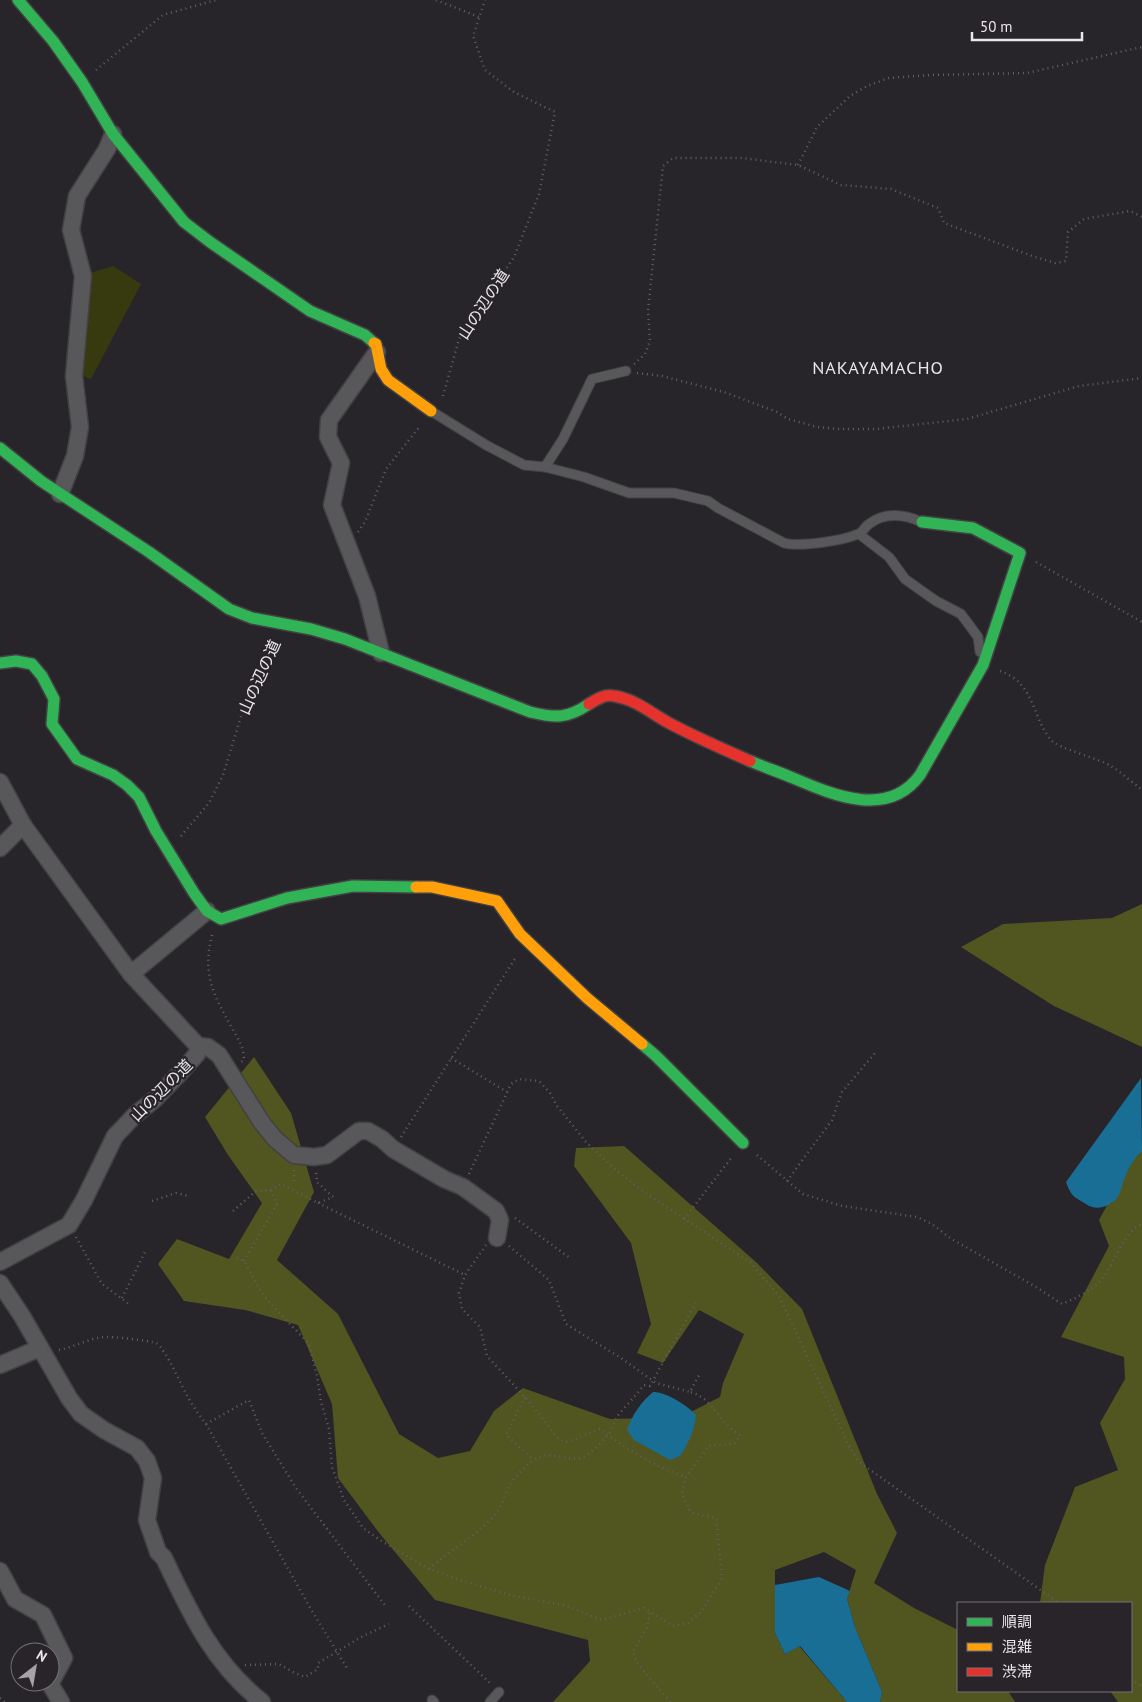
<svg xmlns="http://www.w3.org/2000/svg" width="1142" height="1702" viewBox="0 0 1142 1702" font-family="'PT Sans','Noto Sans JP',sans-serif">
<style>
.green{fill:#373a0f}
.forest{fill:#515520}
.water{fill:#196e95}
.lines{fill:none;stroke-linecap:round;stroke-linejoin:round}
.lane-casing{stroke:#424143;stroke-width:11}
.street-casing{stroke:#424143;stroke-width:19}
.fast-casing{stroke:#424143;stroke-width:14}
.slow-casing{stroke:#424143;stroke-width:14}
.jam-casing{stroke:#424143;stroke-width:14}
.path{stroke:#626062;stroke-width:2.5;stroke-dasharray:1 4;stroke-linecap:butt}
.lane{stroke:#585759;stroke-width:9}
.street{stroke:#585759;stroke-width:16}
.fast{stroke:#30b455;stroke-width:11}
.slow{stroke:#ff9f0a;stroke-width:11}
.jam{stroke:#e5322d;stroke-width:11}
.labels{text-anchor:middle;stroke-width:4.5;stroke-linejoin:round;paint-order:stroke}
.street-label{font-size:16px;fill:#e9e7eb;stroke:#28242a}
.neighbourhood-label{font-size:18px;letter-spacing:1px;fill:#e9e7eb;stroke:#28242a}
</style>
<rect width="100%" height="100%" fill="#272529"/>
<!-- green -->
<path class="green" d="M 113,266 L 141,284 L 91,379 L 80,375 L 90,302 L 90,273 Z"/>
<!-- forest -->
<g class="forest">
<path d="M 1142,904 L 1142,1047 L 1054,1006 L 961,947 L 1003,924 L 1112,918 Z"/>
<path d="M 254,1057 L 291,1113 L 314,1192 L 277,1260 L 338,1314 L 399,1434 L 438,1458 L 470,1451 L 494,1411 L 523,1388 L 610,1419 L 681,1417 L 720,1397 L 723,1383 L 744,1334 L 699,1310 L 663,1363 L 637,1353 L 651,1324 L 631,1243 L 574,1166 L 576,1148 L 624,1146 L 756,1262 L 802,1309 L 877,1494 L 897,1533 L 874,1583 L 914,1608 L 958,1630 L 958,1691 L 1008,1691 L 1015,1702 L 880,1702 L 882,1692 L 855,1627 L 847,1599 L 856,1570 L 824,1552 L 775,1570 L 775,1633 L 785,1654 L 799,1646 L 847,1702 L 553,1702 L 590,1661 L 588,1640 L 435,1600 L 380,1534 L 338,1478 L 332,1404 L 298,1325 L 245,1310 L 184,1301 L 158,1264 L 177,1239 L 229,1259 L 262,1203 L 228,1155 L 205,1117 Z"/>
<path d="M 1142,1141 L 1142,1702 L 1118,1702 L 1110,1691 L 1131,1691 L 1131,1603 L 1040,1603 L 1045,1565 L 1075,1487 L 1118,1470 L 1100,1423 L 1125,1379 L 1124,1357 L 1061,1337 L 1109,1246 L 1099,1220 Z"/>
</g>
<!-- water -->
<g class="water">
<path d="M 1141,1078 L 1142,1151 C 1134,1158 1129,1167 1125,1177 C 1122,1182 1122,1189 1119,1195 C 1112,1206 1097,1212 1086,1204 C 1074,1197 1071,1196 1066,1182 Z"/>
<path d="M 653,1392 C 665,1391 688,1406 696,1415 C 695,1430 688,1444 680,1456 L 670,1460 L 634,1440 L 627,1430 C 632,1415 641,1402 653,1392 Z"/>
<path d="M 819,1577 L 850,1591 L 847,1599 L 855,1627 L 882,1692 L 880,1702 L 847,1702 L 800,1646 L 785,1654 L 775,1633 L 775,1585 Z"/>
</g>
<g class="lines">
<!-- lane casing -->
<g class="lane-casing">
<g id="lane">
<path d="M 431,411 L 486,445 L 524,465 L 545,467 L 584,477 L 629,493 L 674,493 L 708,501 L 718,508 L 784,543 C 800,547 842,541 858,534 C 862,533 865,527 869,524 C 884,512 905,514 921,522"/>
<path d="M 545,467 L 563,439 L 592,379 L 626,371"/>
<path d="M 859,534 L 889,557 L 905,579 L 936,601 L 961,614 L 978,637 L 980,652"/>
<path d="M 432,1700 L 434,1702"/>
<path d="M 490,1702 L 499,1692"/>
</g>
</g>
<!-- street casing -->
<g class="street-casing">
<g id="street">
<path d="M 377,352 L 329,420 L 328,437 L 341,463 L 332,505 L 367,596 L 381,653"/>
<path d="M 60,494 L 75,456 L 80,427 L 74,376 L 83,276 L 71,230 L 77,196 L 107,149 L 113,134"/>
<path d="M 0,782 L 23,825 L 131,974 L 198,1046 L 197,1054 L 180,1073 L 155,1099 L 135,1115 L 115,1136 L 84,1200 L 69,1225 L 0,1262"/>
<path d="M 0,848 L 23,825"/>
<path d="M 131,974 L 207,911"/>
<path d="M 198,1046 L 208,1047 L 219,1055 L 262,1123 L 275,1139 L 294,1155 L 314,1157 L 327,1155 L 359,1131 L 368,1131 L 382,1139 L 393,1149 L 444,1179 L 463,1187 L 496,1211 L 500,1220 L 497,1238"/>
<path d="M 0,1283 L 22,1316 L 69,1398 L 81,1414 L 104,1430 L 137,1448 L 147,1461 L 153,1478 L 147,1520 L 158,1552 L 164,1558 C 190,1613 213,1663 262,1702"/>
<path d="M 0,1365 L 40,1348"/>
<path d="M 0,1571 L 15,1599 L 43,1615 L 64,1658 L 50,1684 L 61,1702"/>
</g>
</g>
<!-- fast casing -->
<g class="fast-casing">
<g id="fast">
<path d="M 18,0 L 53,41 L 82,82 L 113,134 L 184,222 L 210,242 L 310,311 L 365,335 L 374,343"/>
<path d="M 0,448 L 41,481 L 149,552 L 229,609 L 252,618 L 311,629 L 345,639 L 530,712 C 555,718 567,719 589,704"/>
<path d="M 0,663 L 16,661 L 32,664 L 42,676 L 54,699 L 52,724 L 77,759 L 113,775 L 127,785 L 139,797 L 156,831 L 194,893 L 207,911 L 221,919 L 287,898 L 353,886 L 416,887"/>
<path d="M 750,761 C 764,767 779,772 793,778 C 833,795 888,819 920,775 L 983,665 L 1020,553 L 973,528 L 922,522"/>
<path d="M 642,1044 L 656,1056 L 743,1143"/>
</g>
</g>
<!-- slow casing -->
<g class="slow-casing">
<g id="slow">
<path d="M 374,343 L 376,344 L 381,369 L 388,380 L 431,411"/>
<path d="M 416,887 L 432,887 L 497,901 L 520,934 L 587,998 L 642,1044"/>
</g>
</g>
<!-- jam casing -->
<g class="jam-casing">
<path id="jam" d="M 589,704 C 597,699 605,694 614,696 C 635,699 651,713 669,723 C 695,737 723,749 750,761"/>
</g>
<!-- path -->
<g class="path">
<path d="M 436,0 L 479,17"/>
<path d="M 96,70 L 163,15 L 216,0"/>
<path d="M 798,165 L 817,127 L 850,96 L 867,86 L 889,78 L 931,75 L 1027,73 L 1142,47"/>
<path d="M 634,364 L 645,354 L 650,341 L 648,310 L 663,166 L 673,158 L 742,158 L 798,165 L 841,185 L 891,189 L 938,208 L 944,223 L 1032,256 L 1055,263 L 1066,261 L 1068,232 L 1084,219 L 1130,211 L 1142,217"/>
<path d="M 637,373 L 662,376 L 724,392 L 777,412 L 788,419 L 817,427 L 837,429 L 876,429 L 967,419 L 1079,386 L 1142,378"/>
<path d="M 443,396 L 459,339 L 514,257 L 539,194 L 555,112 L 514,92 L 485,70 L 473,36 L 485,0"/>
<path d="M 358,532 L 365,522 L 386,469 L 420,426"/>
<path d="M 1036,562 L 1142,622"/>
<path d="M 1000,671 C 1036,684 1031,716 1051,740 C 1057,748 1100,759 1111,766 C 1122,773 1132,782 1142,790"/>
<path d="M 181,836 L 209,803 L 223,775 L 243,710 L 275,641"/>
<path d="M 212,935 C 202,974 213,994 232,1028 C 238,1039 244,1047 244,1060 L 240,1063"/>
<path d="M 451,1058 L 507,1092"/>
<path d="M 401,1137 L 516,957"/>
<path d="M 757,1155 L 803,1194 L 842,1206 L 917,1217 L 932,1224 L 950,1238 L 1036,1287 L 1062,1304 C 1078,1297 1092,1291 1104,1277 C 1114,1262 1126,1229 1142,1224"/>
<path d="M 469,1174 L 511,1084 L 519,1079 L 539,1081 L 550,1093 L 557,1106 L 586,1142 L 617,1171 L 647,1194 L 750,1262 L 779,1296 L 848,1444 L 859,1462 L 1059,1603"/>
<path d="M 294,1181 L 294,1169"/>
<path d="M 787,1181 L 832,1120 L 842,1092 L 875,1053"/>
<path d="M 152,1201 L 176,1193 L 189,1196"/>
<path d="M 318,1203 L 465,1275"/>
<path d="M 233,1211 L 256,1191 L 271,1190 L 281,1184 L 318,1203 L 333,1197 L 317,1182 L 316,1171"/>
<path d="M 515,1218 L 570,1258"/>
<path d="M 684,1219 L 732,1157"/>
<path d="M 76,1237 L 102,1284 L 130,1305"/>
<path d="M 486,1245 L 465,1275 L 459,1293 L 462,1309 L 480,1327 L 487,1356 L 525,1397 L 558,1438 L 565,1442 C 578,1440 587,1432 600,1429 C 625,1448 656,1468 686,1477"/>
<path d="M 509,1246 L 549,1280 L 566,1324 L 621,1358 L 656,1383 L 690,1392 L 699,1375"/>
<path d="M 237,1258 L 244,1261 L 262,1293 L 271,1304 L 309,1344 L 317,1376 L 321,1402 L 329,1429 L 332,1467 L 344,1500 L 363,1528 L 383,1542 L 429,1569 L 460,1580 L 514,1596 L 564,1605 L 602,1620 L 644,1608 L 673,1626 L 688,1623 L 702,1611 L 722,1578 L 716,1518 L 695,1514 L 690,1511 L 682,1494 L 686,1477 L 709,1446 L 735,1443 L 740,1435 C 719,1424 714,1398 690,1392"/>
<path d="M 244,1261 L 277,1204 L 271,1190"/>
<path d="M 122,1298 L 146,1250"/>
<path d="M 59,1350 C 74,1347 88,1339 103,1337 C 109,1336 152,1341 156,1343 C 167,1350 181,1386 189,1399 C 194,1408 200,1416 206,1424 L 312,1611 L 347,1668"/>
<path d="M 525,1397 L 506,1435 L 534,1460"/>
<path d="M 206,1424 L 249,1400 L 262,1433 L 296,1488 L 387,1608"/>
<path d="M 429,1569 C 449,1551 473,1538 491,1519 C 501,1509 504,1497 509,1486 C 514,1477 525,1467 533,1461 C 552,1447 567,1464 584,1457 C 589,1455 610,1435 611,1430 C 614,1424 615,1420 619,1414 C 628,1404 636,1395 644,1385 L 650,1386 L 696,1302"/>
<path d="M 409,1606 L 491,1684"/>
<path d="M 650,1613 L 647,1627 L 633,1652 L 637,1663 L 670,1702"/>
<path d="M 245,1665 L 279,1664 L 295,1673 L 305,1677 L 318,1669 L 318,1663 L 363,1636 L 389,1624"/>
<path d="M 1131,1679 L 1142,1687"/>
<path d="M 0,1698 L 5,1702"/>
</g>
<!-- lane -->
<use href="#lane" class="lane"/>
<!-- street -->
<use href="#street" class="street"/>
<!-- fast -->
<use href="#fast" class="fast"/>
<!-- slow -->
<use href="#slow" class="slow"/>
<!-- jam -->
<use href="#jam" class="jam"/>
</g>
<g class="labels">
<!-- street labels -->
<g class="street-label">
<text transform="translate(483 304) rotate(-57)" y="6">山の辺の道</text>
<text transform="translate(259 677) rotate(-66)" y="6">山の辺の道</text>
<text transform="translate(161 1090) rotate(-45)" y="6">山の辺の道</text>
</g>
<!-- neighbourhood labels -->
<g class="neighbourhood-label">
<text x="878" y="374">NAKAYAMACHO</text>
</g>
</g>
<!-- legend -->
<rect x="957" y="1602" width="175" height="90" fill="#28242a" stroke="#757277"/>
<rect x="967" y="1618" width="25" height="8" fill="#30b455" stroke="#757277"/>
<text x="1002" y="1627" font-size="15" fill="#e9e7eb">順調</text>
<rect x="967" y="1643" width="25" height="8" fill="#ff9f0a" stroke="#757277"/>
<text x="1002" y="1652" font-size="15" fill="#e9e7eb">混雑</text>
<rect x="967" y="1668" width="25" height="8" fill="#e5322d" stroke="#757277"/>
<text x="1002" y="1677" font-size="15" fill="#e9e7eb">渋滞</text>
<!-- north arrow -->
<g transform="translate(35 1667) rotate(31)"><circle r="24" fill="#28242a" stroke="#757277"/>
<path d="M0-4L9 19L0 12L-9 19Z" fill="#a5a3a7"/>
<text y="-8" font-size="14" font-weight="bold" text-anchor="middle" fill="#e9e7eb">N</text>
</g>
<!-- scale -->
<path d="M972 32v8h110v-8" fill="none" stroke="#e9e7eb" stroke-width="2.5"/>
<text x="980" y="32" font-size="15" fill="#e9e7eb" stroke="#28242a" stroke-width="4" paint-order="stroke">50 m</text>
</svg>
